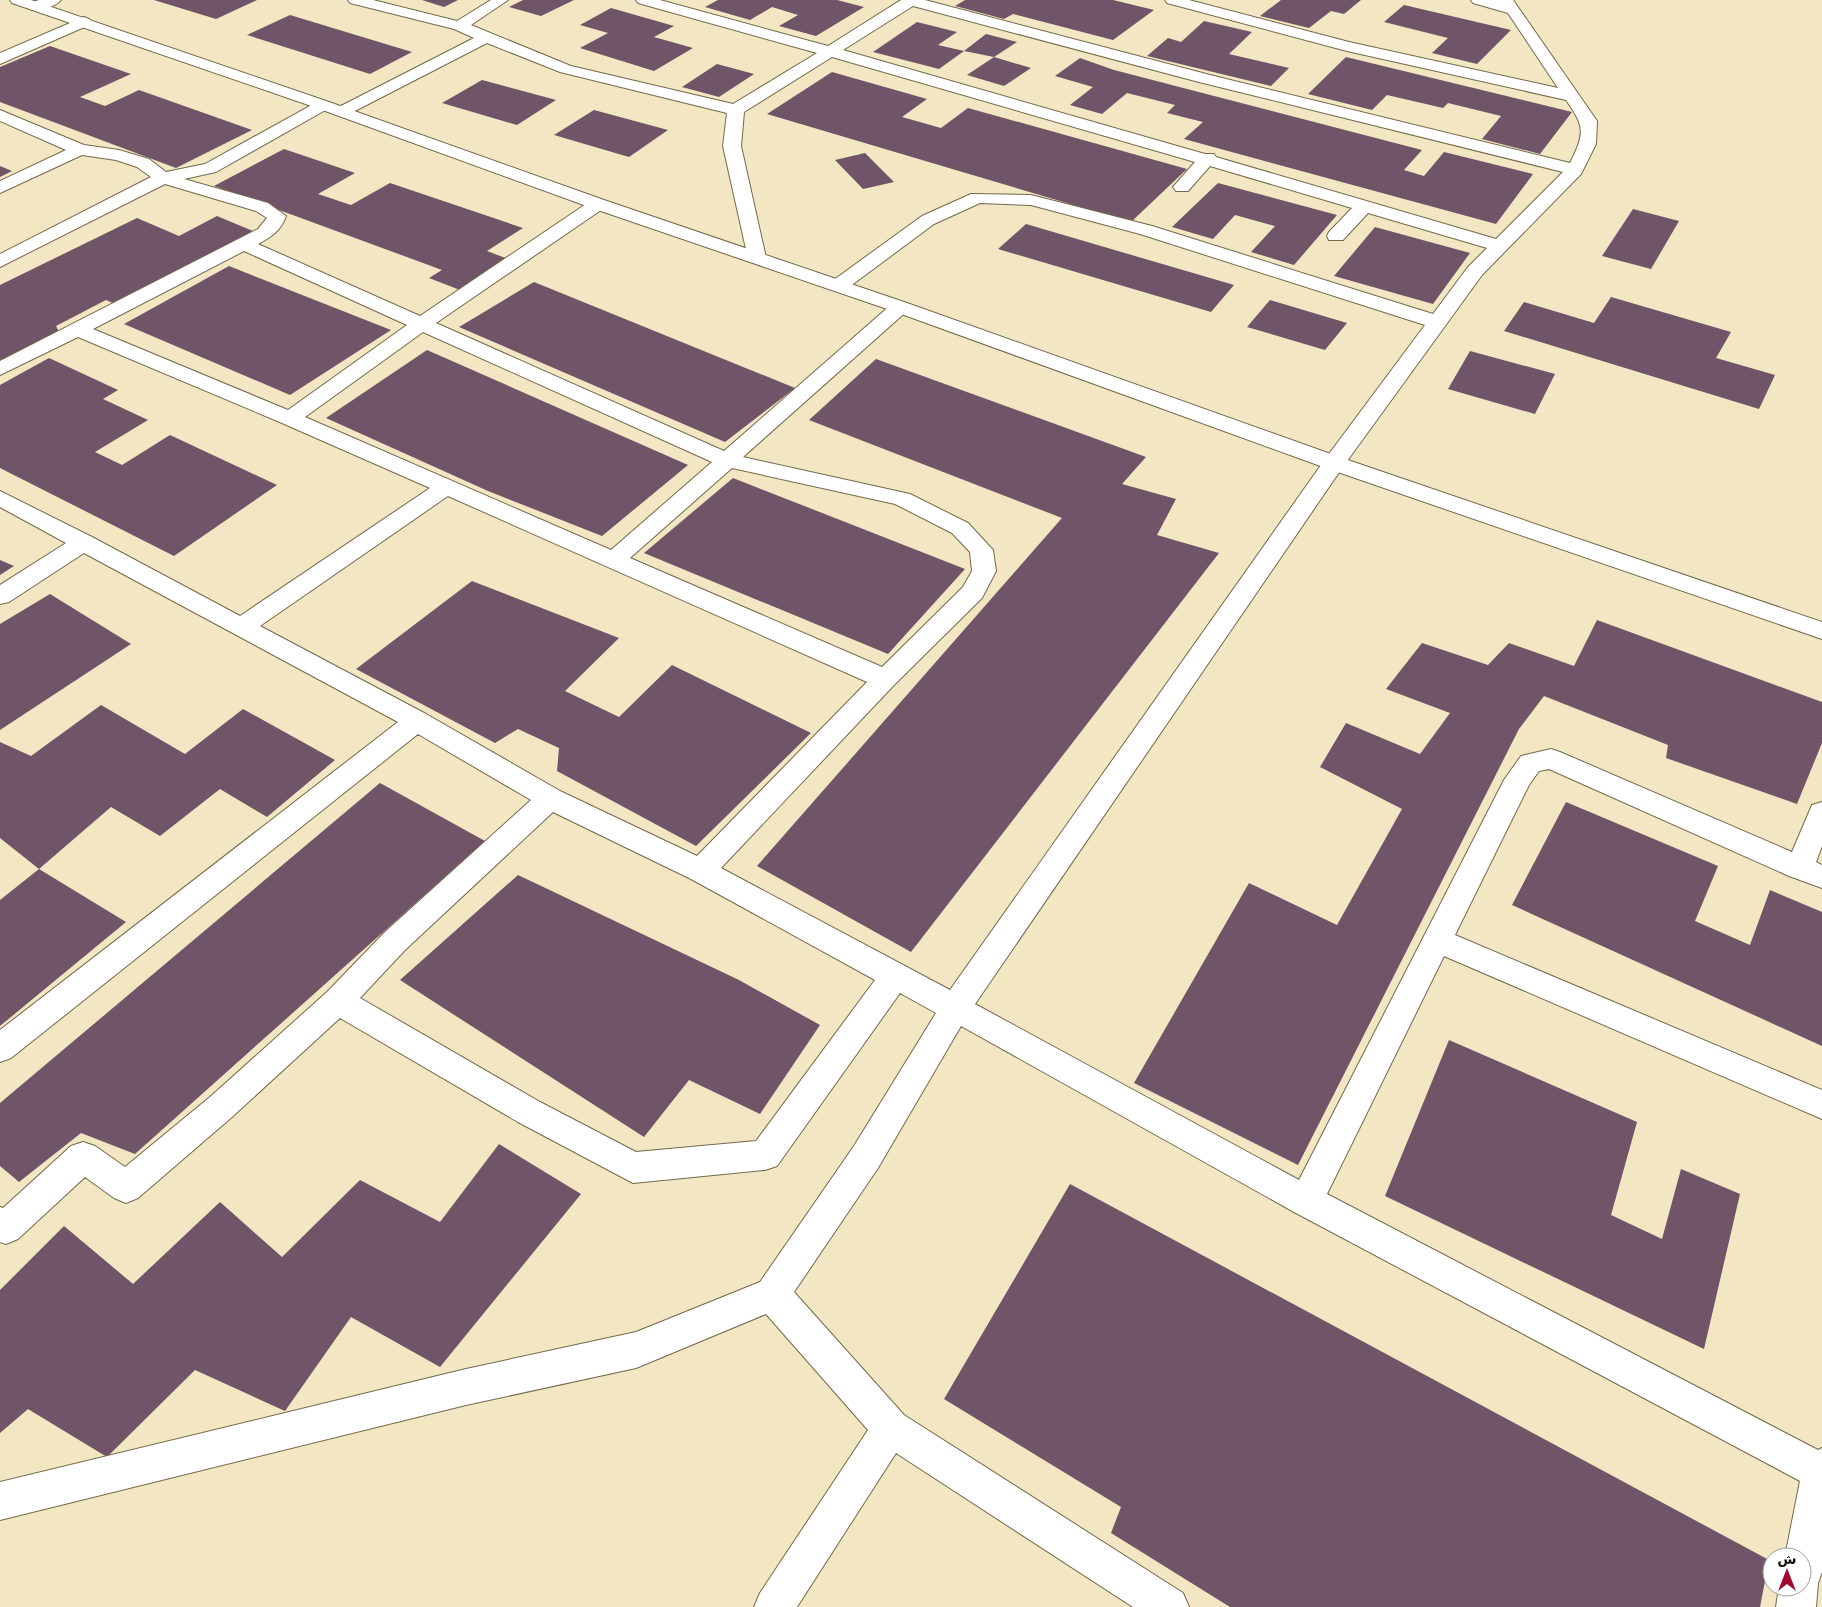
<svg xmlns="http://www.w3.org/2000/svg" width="1822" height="1607" viewBox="0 0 1822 1607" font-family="'DejaVu Sans','Noto Naskh Arabic',sans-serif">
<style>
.building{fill:#705467}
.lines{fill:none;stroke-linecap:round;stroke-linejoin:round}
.street-casing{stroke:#73694a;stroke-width:2}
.secondary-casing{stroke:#73694a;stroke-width:2}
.street{fill:#fff;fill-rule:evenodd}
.secondary{fill:#fff;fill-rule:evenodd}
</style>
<rect width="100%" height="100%" fill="#f2e6c3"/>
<!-- building -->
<g class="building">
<path d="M 154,0 L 257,0 L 216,19 Z"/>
<path d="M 422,0 L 458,0 L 444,7 Z"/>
<path d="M 523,0 L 574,0 L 541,16 L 509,7 Z"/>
<path d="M 718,0 L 837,0 L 864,7 L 816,36 L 779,26 L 798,15 L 772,7 L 750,20 L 705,7 Z"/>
<path d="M 965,0 L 1113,0 L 1154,10 L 1113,40 L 1013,14 L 1004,19 L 955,6 Z"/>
<path d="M 1281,0 L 1361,0 L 1344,14 L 1331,11 L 1309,28 L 1260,16 Z"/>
<path d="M 1404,5 L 1511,30 L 1477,64 L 1432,53 L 1448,38 L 1384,22 Z"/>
<path d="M 611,8 L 674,26 L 654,37 L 693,48 L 654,71 L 580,48 L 608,33 L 580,25 Z"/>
<path d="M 290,15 L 412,52 L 370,74 L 247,35 Z"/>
<path d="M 1204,21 L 1252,32 L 1229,54 L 1289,68 L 1271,86 L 1147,56 L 1168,38 L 1181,42 Z"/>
<path d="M 917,22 L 957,32 L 938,45 L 964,51 L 939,69 L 873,52 Z"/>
<path d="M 986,34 L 1017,42 L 994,57 L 964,51 Z"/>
<path d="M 50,46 L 131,74 L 80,97 L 105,106 L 139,90 L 252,130 L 176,168 L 0,102 L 0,67 Z"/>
<path d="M 994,57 L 1031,68 L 1004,86 L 967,75 Z"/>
<path d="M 1346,57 L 1572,112 L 1540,154 L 1482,139 L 1501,116 L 1448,103 L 1443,108 L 1387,95 L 1372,110 L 1308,94 Z"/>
<path d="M 1080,58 L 1114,70 L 1422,150 L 1404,170 L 1424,176 L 1444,152 L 1533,174 L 1496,224 L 1184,139 L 1203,122 L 1167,113 L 1175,105 L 1127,93 L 1102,114 L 1070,105 L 1093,87 L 1055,76 Z"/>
<path d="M 717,64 L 754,74 L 719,97 L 682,87 Z"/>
<path d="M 832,72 L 927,99 L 902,117 L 941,128 L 968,108 L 1187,169 L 1131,222 L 767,114 Z"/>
<path d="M 482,80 L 556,100 L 517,125 L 442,103 Z"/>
<path d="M 594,110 L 668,130 L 629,157 L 554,135 Z"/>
<path d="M 284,149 L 355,173 L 318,194 L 351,205 L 390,183 L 523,228 L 487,251 L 508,259 L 460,290 L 429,278 L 442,270 L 214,186 Z"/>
<path d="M 865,153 L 894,182 L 863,189 L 835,160 Z"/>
<path d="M 0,166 L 12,171 L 0,177 Z"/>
<path d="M 1218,183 L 1337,215 L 1294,265 L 1251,252 L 1275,226 L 1235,215 L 1213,239 L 1172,227 Z"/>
<path d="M 1633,209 L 1679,221 L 1651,269 L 1602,256 Z"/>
<path d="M 217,216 L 253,231 L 115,304 L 106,300 L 56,326 L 59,332 L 0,364 L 0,285 L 137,218 L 179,236 Z"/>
<path d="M 1026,224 L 1234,285 L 1211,312 L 998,249 Z"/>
<path d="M 1375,227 L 1470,253 L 1433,304 L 1334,276 Z"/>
<path d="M 229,266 L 391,330 L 290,395 L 124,324 Z"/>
<path d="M 534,282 L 795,388 L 725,442 L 459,327 Z"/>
<path d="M 1611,297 L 1731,332 L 1716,358 L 1775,375 L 1759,409 L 1504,331 L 1524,302 L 1594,323 Z"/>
<path d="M 1270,300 L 1347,323 L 1325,350 L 1247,327 Z"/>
<path d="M 427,350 L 688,465 L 602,536 L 488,491 L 326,418 Z"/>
<path d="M 1470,351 L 1555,374 L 1535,414 L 1448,389 Z"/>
<path d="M 49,358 L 118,390 L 103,399 L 148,420 L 95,452 L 122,465 L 170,435 L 277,485 L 174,556 L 0,468 L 0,385 Z"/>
<path d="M 876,359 L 1146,457 L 1122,484 L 1176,499 L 1157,535 L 1219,553 L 911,952 L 757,866 L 1062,518 L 809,420 Z"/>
<path d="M 733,478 L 965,569 L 888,654 L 644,553 Z"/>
<path d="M 0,560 L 14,566 L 0,575 Z"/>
<path d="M 472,581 L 619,638 L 565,691 L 619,717 L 672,665 L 811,733 L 696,846 L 557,771 L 559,748 L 518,729 L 495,743 L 356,669 Z"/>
<path d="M 50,594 L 131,644 L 0,730 L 0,624 Z"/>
<path d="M 1597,620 L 1822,702 L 1822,743 L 1797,804 L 1666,758 L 1668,745 L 1544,696 L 1519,729 L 1298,1165 L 1134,1083 L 1249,883 L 1337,925 L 1402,809 L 1320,767 L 1346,723 L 1420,754 L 1450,713 L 1386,689 L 1422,643 L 1488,665 L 1509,643 L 1574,666 Z"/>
<path d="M 101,705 L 185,754 L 243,709 L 335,760 L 267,817 L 220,789 L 160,836 L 111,807 L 39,869 L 126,922 L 0,1026 L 0,900 L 39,869 L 0,838 L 0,742 L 31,756 Z"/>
<path d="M 380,783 L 485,841 L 135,1154 L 81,1133 L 19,1182 L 0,1166 L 0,1103 Z"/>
<path d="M 1566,802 L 1718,866 L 1695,921 L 1750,945 L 1770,890 L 1822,912 L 1822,1046 L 1512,905 Z"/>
<path d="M 518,875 L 739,980 L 820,1025 L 760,1114 L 689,1080 L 644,1137 L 400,980 Z"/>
<path d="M 1449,1040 L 1637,1122 L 1611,1215 L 1662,1239 L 1681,1169 L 1740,1194 L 1704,1349 L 1385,1196 Z"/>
<path d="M 499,1144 L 581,1194 L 440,1367 L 351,1317 L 285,1411 L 195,1370 L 107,1457 L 28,1409 L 0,1433 L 0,1290 L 64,1226 L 133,1284 L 220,1202 L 282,1257 L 360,1180 L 440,1222 Z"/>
<path d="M 1070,1184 L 1769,1560 L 1760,1607 L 1230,1607 L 1111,1533 L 1121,1507 L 944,1399 Z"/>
</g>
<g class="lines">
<!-- street casing -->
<g class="street-casing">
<g id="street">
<path d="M 39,0 L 61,0 C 56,7 38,11 30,9 L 28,6 L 30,3 Z"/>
<path d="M 348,0 L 373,0 L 457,21 L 491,0 L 508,0 L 471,25 L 571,66 L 733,104 L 817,53 L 638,3 L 636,0 L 660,0 L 828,46 L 901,0 L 925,0 L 1210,75 L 1570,163 C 1585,133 1585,127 1566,100 L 1347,51 L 1167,3 L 1165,0 L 1189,0 L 1349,42 L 1558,88 L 1508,13 L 1473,3 L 1471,0 L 1513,0 L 1597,121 L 1596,144 L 1581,174 L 1482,275 L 1342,468 L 975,1004 L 1299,1180 L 1504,780 L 1521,756 L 1551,749 L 1560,752 L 1792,852 L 1812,805 L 1822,802 L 1822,846 L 1816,862 L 1822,865 L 1822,888 L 1789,876 L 1549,769 L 1539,771 L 1529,785 L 1455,935 L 1822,1090 L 1822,1119 L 1444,956 L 1327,1194 L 1818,1450 L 1822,1448 L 1822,1572 L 1818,1583 L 1816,1607 L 1776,1607 L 1779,1587 L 1802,1587 L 1802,1557 L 1785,1557 L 1800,1481 L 1294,1212 L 961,1026 L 878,1168 L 794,1292 L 904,1415 L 1183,1593 L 1189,1607 L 1133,1607 L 896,1453 L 797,1607 L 754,1607 L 760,1593 L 868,1430 L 766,1314 L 636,1368 L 466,1405 L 0,1520 L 0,1482 L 466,1369 L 636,1332 L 760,1282 L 854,1146 L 936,1013 L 900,993 L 777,1166 L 765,1170 L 633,1183 L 518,1122 L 340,1018 L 232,1117 L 138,1198 L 126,1203 L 114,1198 L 85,1177 L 18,1239 L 6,1244 L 0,1242 L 0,1207 L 3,1208 L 71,1146 L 83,1142 L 95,1146 L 125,1167 L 210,1097 L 327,992 L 385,932 L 531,800 L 418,734 L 11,1058 L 0,1062 L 0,1030 L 398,722 L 84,553 L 9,602 L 0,604 L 0,585 L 66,543 L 0,507 L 0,491 L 92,537 L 240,616 L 430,488 L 282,423 L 78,337 L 0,375 L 0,361 L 258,229 L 267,218 L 256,211 L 165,184 L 0,267 L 0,254 L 151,177 L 137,167 L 116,160 L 82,155 L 0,193 L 0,181 L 66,150 L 0,121 L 0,110 L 84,145 L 119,150 L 149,159 L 166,172 L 205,164 L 317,102 L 329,102 L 331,105 L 329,108 L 216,172 L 184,179 L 268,203 L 286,216 C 281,231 271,237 258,244 L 420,316 L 592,200 L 604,200 L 607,204 L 604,208 L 436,323 L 724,451 L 893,303 L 907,303 L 910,307 L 907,311 L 743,457 L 910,494 L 968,523 L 993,550 L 996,571 L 982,598 L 894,685 L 721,868 L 950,990 L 1326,458 L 1425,325 L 1140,234 L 1031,205 L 980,203 L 934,224 L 845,290 L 831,290 L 828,286 L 831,282 L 922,216 L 971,194 L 1031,195 L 1152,226 L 1433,314 L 1468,267 L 1487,248 L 1368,213 L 1343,240 L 1329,240 L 1327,236 L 1329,232 L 1352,208 L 1210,166 L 1188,191 L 1176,191 L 1173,187 L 1195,162 L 832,57 L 744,112 L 741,146 L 766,258 L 764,262 L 750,262 L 748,258 L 723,146 L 727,113 L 560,72 L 487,43 L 347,115 L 335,115 L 333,112 L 335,109 L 474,38 L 454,29 L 350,3 ZM 913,6 L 1199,82 L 1563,172 L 1496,239 L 1216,157 L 1214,154 L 1205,154 L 843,50 ZM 244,251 L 407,325 L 288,410 L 93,329 ZM 423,332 L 712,462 L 611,550 L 305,417 ZM 732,468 L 895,504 L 952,533 L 970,552 L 972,571 L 963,587 L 882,667 L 630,558 ZM 448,496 L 867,682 L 697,856 L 560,791 L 426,714 L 260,626 ZM 553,812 L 691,879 L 875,980 L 756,1141 L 636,1152 L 540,1102 L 360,998 L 405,950 Z"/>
<path d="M 84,17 L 89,19 L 92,22 L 89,25 L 0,64 L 0,53 Z"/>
</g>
</g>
<!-- secondary casing -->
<g class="secondary-casing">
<path id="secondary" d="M 10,0 L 31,0 L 329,102 L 604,200 L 907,303 L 1342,458 L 1822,622 L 1822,639 L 1326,468 L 893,311 L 592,208 L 317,108 L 12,3 Z"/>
</g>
<!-- street -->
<use href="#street" class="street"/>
<!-- secondary -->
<use href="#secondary" class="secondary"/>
</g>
<!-- north arrow -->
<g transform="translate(1787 1572)"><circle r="24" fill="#ffffff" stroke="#a09f9b"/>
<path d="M0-4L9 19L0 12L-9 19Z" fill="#a4072f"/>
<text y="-8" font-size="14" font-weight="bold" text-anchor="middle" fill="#120e04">ش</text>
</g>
</svg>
